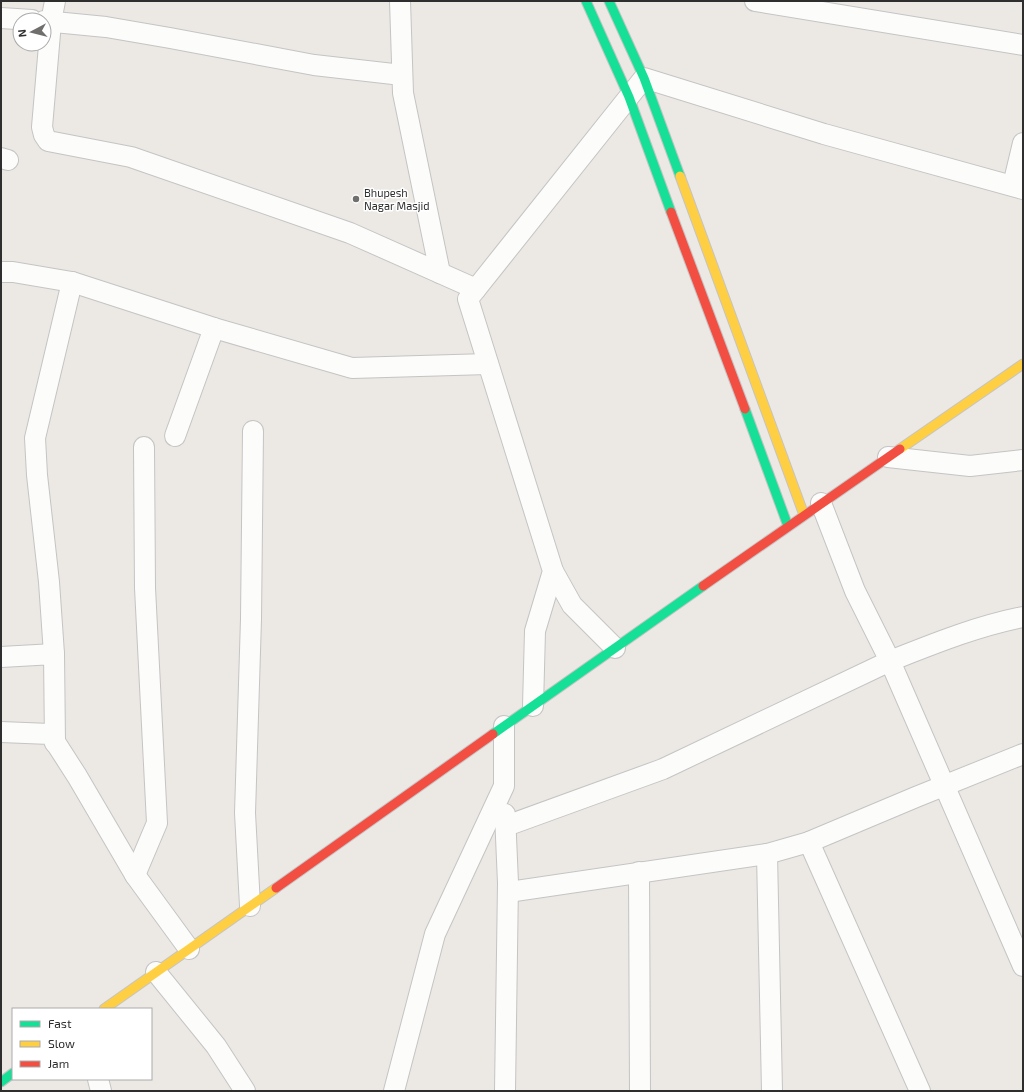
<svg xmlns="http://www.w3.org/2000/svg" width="1024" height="1092" viewBox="0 0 1024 1092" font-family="'Exo 2',sans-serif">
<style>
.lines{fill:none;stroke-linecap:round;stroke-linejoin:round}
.street-casing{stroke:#c5c4c5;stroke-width:22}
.fast-casing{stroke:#c5c4c5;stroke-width:11}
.slow-casing{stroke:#c5c4c5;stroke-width:11}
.jam-casing{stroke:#c5c4c5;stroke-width:11}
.street{stroke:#fcfcfb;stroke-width:20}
.fast{stroke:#16e098;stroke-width:9}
.slow{stroke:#ffcf43;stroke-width:9}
.jam{stroke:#f24e42;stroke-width:9}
.poi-dot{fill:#706f6e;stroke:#fff;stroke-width:1.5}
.labels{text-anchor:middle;stroke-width:3;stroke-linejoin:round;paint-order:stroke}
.poi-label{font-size:11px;fill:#2e2e2e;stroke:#fff;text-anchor:start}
</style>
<rect width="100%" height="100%" fill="#ece8e4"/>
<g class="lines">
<!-- street casing -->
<g class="street-casing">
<g id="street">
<path d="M 55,1 L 51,22 L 42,127 L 44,135 L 48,141 L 131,157 L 350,233 L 476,289"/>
<path d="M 400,1 L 403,93 L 440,273"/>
<path d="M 755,1 L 1023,45"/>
<path d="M 1,18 L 32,20"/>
<path d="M 44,21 L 106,27 L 170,38 L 314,65 L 402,75"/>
<path d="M 1,158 L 8,160"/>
<path d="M 1013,185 L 1023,143"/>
<path d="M 1,272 L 13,272 L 72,282 L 214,328 L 352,368 L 488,364"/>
<path d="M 175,436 L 214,328"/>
<path d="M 888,457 L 970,466 L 1023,460"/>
<path d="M 553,571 L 572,605 L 615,648"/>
<path d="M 1023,617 C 977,626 933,644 890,661 L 1023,966"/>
<path d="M 54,654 L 49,582 L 37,475 L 35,438 L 72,282"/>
<path d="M 1,657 L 54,654 L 55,743"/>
<path d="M 533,706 L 535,631 L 553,571 L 468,299 L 644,78 L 824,134 L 1023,189"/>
<path d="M 1,732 L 50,734 L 77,776 L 135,875 L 189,949"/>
<path d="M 506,826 L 663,769 L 890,661 L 855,591 L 821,503"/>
<path d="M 809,842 L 916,797 L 1023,754"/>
<path d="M 767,854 L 772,1091"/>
<path d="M 639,872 L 640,1091"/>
<path d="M 135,875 L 157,823 L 145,588 L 144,447"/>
<path d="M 508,892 L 767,854 L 809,842 L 920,1091"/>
<path d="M 250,906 L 245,813 L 251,619 L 253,431"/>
<path d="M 156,972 L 216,1046 L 245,1091"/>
<path d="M 98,1079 L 101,1091"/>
<path d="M 394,1091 L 435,934 L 504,786 L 504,726"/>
<path d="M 505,1091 L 508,883 L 505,814"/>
</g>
</g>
<!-- fast casing -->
<g class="fast-casing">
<g id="fast">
<path d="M 586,1 L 629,97 L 671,212"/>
<path d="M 609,1 L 644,78 L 680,176"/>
<path d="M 745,409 L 788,526"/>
<path d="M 493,734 L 703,586"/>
<path d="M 1,1082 L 13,1073"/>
</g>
</g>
<!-- slow casing -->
<g class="slow-casing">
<g id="slow">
<path d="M 680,176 L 804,515"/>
<path d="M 900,449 L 1023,364"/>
<path d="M 104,1009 L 276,888"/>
</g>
</g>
<!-- jam casing -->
<g class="jam-casing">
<g id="jam">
<path d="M 671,212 L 745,409"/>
<path d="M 703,586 L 900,449"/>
<path d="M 276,888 L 493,734"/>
</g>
</g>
<!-- street -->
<use href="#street" class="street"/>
<!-- fast -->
<use href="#fast" class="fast"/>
<!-- slow -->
<use href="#slow" class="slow"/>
<!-- jam -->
<use href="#jam" class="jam"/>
</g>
<!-- markers -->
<circle class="poi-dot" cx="356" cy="199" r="4"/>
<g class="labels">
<!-- poi labels -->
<g class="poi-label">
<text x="364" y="197">Bhupesh<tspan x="364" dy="13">Nagar Masjid</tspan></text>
</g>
</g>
<!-- border -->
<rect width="1024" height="1092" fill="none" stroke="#2e2e2e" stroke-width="4"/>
<!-- legend -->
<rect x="12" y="1008" width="140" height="72" fill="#ffffff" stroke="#ababab"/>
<rect x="20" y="1021" width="20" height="6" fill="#16e098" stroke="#ababab"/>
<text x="48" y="1028" font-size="12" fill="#2e2e2e">Fast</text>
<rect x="20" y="1041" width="20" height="6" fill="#ffcf43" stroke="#ababab"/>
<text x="48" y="1048" font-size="12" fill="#2e2e2e">Slow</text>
<rect x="20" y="1061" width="20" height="6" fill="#f24e42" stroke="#ababab"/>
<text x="48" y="1068" font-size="12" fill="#2e2e2e">Jam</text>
<!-- north arrow -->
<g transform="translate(32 32) rotate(263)"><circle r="19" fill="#ffffff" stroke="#ababab"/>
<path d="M0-3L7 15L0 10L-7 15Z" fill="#706f6e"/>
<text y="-6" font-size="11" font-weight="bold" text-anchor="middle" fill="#2e2e2e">N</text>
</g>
</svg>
